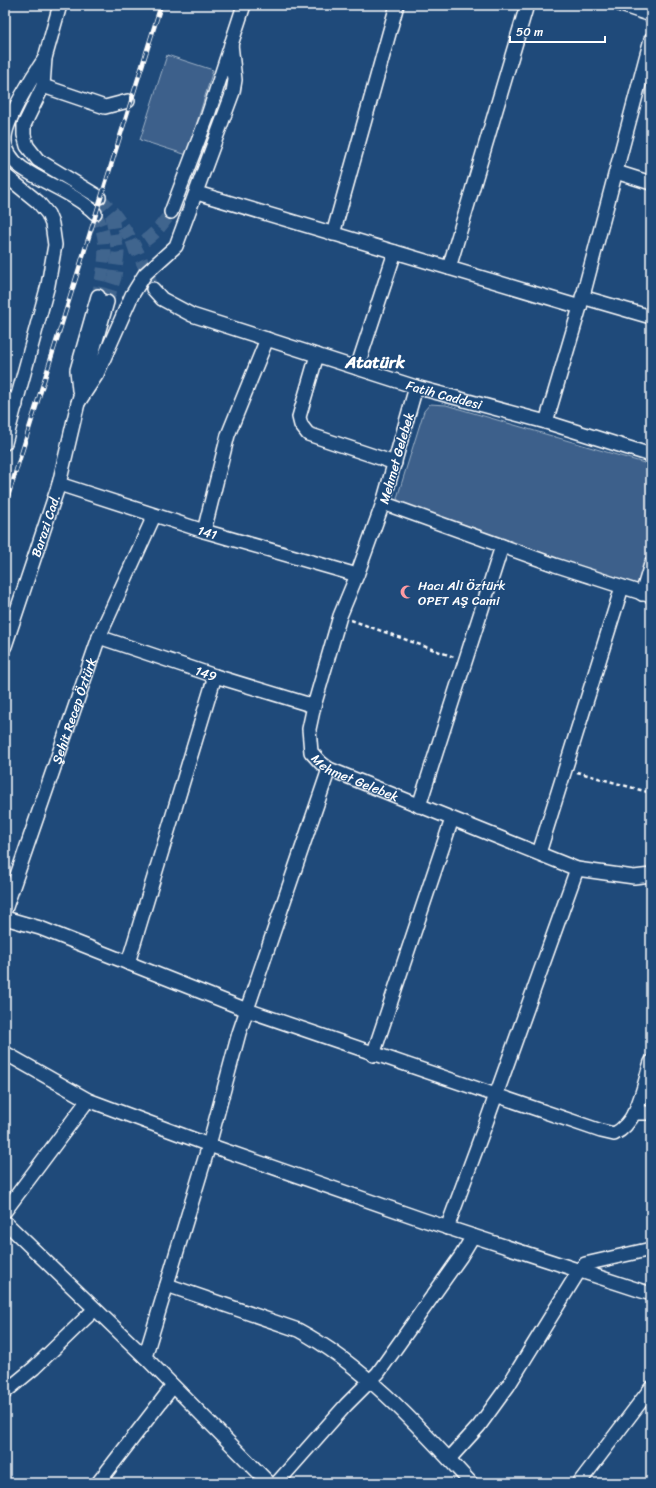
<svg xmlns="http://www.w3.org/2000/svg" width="656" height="1488" viewBox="0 0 656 1488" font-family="Sriracha,sans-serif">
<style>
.green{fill:#3c618b;stroke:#9eb0c5}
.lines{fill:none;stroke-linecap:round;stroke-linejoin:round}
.minor-tunnel{stroke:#41658e;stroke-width:13;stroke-dasharray:13 6;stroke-linecap:butt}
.minor-casing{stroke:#fff;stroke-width:16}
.path{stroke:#fff;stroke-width:2.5;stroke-dasharray:4 3;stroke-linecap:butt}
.minor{stroke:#1f4a7a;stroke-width:13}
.rail-casing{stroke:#fff;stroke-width:4.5}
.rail{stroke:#1f4a7a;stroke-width:3;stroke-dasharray:9;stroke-linecap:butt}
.labels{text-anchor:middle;stroke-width:3;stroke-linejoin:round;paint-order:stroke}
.street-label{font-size:13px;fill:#fff;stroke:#1f4a7a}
.poi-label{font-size:13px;fill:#fff;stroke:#1f4a7a;text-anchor:start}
.district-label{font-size:17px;font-weight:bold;fill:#fff;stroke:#1f4a7a}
</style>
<rect width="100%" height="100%" fill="#1f4a7a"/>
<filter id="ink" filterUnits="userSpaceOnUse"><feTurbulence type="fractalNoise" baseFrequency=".025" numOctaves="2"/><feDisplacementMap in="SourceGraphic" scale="8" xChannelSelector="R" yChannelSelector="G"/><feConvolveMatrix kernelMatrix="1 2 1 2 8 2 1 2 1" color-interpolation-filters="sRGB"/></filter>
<g filter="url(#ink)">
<!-- green -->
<g class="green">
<path d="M 167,55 L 213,70 L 187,155 L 140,140 Z"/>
<path d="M 430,404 L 446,405 L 651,465 C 651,495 656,559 640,583 L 631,584 L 400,504 L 397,498 L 424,411 Z"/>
</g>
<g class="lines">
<!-- minor-tunnel -->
<g class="minor-tunnel">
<path d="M 99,197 C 125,223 141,255 153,289"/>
<path d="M 95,213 C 111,241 104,266 98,296"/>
<path d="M 128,249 C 148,242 159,230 171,212"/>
<path d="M 107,302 L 115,277 L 118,253 L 111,211"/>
</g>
<!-- minor casing -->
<g class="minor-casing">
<g id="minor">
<path d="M 60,5 L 45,58 L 43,86 L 24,125 L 24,135 L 27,146 L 38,160 L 99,197"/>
<path d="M 621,5 L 651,15"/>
<path d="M 45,58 C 34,74 7,117 5,137 C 4,149 12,161 22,168 C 45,184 74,193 95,213"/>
<path d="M 43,86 L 105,107 L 128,101"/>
<path d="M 616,172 L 651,183"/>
<path d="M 5,175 L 38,202 L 48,214 L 52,224 L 55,245 L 48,285 L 5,443"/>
<path d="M 197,193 L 580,307"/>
<path d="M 171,212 L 208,115 L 244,5"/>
<path d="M 333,234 L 397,5"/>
<path d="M 449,268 L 527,5"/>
<path id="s1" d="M 153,289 L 162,299 L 192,315 L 416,387 L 546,422 L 651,455"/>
<path d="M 582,297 L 651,317"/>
<path d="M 317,355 L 299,417 L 301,425 L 308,434 L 395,463"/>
<path d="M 357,368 L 395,252"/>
<path id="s2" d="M 416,387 L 383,503 L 357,575 L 340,616 L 314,706 L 309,729 L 311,752 L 321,763 L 329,769 L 577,869 L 634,877 L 651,875"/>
<path d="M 79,390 L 77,370 L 98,296"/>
<path d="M 5,397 L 16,405"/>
<path d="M 78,403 L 97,374 L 132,295 L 145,274 L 176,246 L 233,92 L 235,80 L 231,44"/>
<path d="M 546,422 L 580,307 L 651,39"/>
<path id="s3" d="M 59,484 L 204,531 L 357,575"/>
<path d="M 383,503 L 555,565 L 651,596"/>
<path d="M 204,531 L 228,435 L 267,339"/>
<path d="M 642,594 L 651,564"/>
<path id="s4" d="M 99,637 L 215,676 L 314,706"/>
<path id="s5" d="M 5,646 L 59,484 L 78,403 L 107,302"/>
<path d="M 419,806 L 502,546"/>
<path d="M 539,853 L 622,587"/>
<path id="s6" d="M 5,910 L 99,637 L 154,516"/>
<path d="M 5,918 L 40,928 L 247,1010 L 601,1131 L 614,1134 C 639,1122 643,1086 651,1062"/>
<path d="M 128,963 L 215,676"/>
<path d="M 5,1053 L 88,1100 L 209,1145 L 424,1220 L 651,1294"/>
<path d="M 373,1055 L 452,819"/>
<path d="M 634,1113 L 651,1113"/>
<path d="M 5,1211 L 88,1100"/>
<path d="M 5,1222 L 145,1357"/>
<path d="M 447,1228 L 486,1123 L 577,869"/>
<path d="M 167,1285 L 298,1330 C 364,1365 421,1429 471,1483"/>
<path d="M 5,1392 L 34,1368 L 94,1310"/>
<path d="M 449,1459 L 479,1426 L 508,1386 L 579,1271 L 585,1264 L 651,1249"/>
<path d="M 98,1483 L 173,1386"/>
<path d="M 269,1483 L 145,1357 L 209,1145 L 239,1033 L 329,769"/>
<path d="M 277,1483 L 346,1405 L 378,1373 L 461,1256 L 473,1236"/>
<path d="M 579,1483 L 651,1388"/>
</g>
</g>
<!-- path -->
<g class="path">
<path d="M 351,620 L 454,657"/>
<path d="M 577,772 L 651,793"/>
</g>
<!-- minor -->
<use href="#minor" class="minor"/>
<!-- rail casing -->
<g class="rail-casing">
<path id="rail" d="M 5,506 L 161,5"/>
</g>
<!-- rail -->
<use href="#rail" class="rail"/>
</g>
</g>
<!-- icons -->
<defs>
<g id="mosque-bare" transform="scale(1.08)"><path d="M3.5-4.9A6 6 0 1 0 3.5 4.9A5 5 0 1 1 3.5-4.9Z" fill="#ff9aa2" stroke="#1f4a7a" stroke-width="2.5" paint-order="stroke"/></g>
</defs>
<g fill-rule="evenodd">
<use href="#mosque-bare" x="407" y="592"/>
</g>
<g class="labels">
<!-- street labels -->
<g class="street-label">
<text dy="5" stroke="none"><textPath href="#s1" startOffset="312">Fatih Caddesi</textPath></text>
<text transform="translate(396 458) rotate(-74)" y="5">Mehmet Gelebek</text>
<text dy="5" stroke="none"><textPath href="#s5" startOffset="127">Barazi Cad.</textPath></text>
<text dy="5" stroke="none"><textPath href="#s3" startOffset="156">141</textPath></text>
<text dy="5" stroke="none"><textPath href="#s4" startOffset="113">149</textPath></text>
<text dy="5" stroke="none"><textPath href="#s6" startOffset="211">Şehit Recep Öztürk</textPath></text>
<text dy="5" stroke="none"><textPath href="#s2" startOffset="434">Mehmet Gelebek</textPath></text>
</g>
<!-- poi labels -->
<g class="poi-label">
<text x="418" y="590">Hacı Ali Öztürk<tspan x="418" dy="15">OPET AŞ Cami</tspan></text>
</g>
<!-- district labels -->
<g class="district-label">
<text x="375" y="368">Atatürk</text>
</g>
</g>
<!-- margin -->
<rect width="656" height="1488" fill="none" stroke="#1f4a7a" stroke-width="20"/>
<rect x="10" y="10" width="636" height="1468" fill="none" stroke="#fff" stroke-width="1.5" filter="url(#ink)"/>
<!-- scale -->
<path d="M510 36v6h95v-6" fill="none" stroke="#ffffff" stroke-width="2"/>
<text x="516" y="36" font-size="12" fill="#ffffff" stroke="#1f4a7a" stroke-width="3" paint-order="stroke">50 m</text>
</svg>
